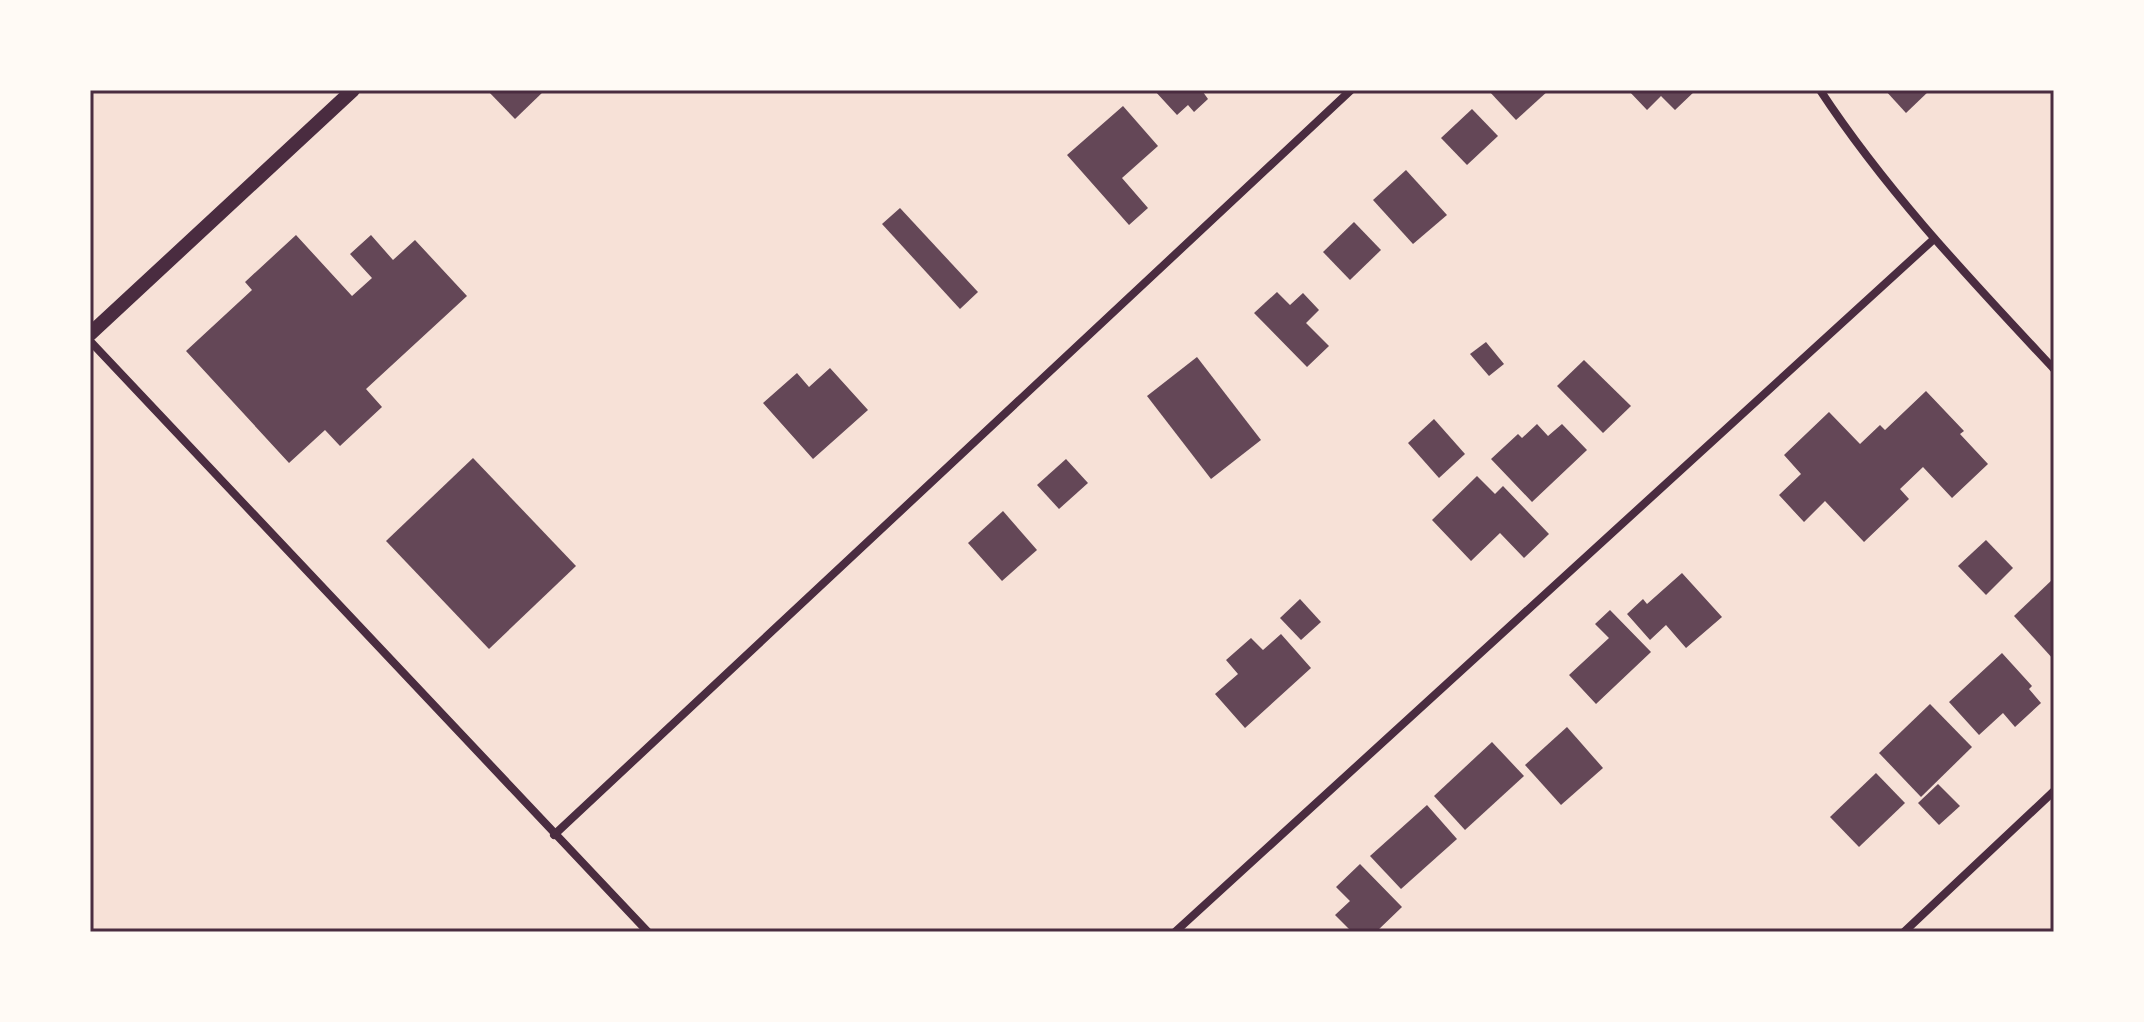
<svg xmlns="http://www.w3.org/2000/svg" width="2144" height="1022" viewBox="0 0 2144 1022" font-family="Literata,serif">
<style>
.building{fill:#644757}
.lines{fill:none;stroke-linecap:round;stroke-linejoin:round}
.minor{stroke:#4a2c40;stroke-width:8}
.tertiary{stroke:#4a2c40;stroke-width:14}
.neatline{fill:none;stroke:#4a2c40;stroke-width:3}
</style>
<rect width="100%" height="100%" fill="#f7e1d7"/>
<!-- building -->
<g class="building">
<path d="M 487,90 L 545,90 L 515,119 Z"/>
<path d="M 1154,90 L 1205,90 L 1203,92 L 1208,99 L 1194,112 L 1188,105 L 1177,115 Z"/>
<path d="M 1488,90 L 1549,90 L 1516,120 Z"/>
<path d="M 1628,90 L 1696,90 L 1675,110 L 1661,96 L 1647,110 Z"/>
<path d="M 1885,90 L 1930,90 L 1906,113 Z"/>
<path d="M 1123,106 L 1158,146 L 1122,178 L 1148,208 L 1129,225 L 1067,155 Z"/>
<path d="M 1472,109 L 1498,136 L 1467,165 L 1441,138 Z"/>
<path d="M 1406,170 L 1447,215 L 1413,244 L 1373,200 Z"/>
<path d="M 900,208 L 978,292 L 960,309 L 882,224 Z"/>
<path d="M 1354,222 L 1381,250 L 1350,280 L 1323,252 Z"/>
<path d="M 296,235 L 352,296 L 372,278 L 350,254 L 371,235 L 393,260 L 415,240 L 467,296 L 366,389 L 382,407 L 340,446 L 325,430 L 289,463 L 186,351 L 252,290 L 245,282 Z"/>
<path d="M 1277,292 L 1290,305 L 1303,293 L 1319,310 L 1306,323 L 1329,346 L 1307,367 L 1254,313 Z"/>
<path d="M 1486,342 L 1504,364 L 1489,376 L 1470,354 Z"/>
<path d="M 1197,357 L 1261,440 L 1211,479 L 1147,396 Z"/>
<path d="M 1584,360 L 1631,406 L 1603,433 L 1557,386 Z"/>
<path d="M 830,368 L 868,410 L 813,459 L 763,403 L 797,373 L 809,387 Z"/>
<path d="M 1926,391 L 1964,431 L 1960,434 L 1988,464 L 1952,498 L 1923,467 L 1900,489 L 1909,499 L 1864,542 L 1825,501 L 1804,522 L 1779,495 L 1801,474 L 1784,455 L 1829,412 L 1860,444 L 1880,425 L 1885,430 Z"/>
<path d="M 1434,419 L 1465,454 L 1439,478 L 1408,443 Z"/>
<path d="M 1537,424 L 1548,436 L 1562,424 L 1587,450 L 1532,502 L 1491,459 L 1518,434 L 1522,438 Z"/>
<path d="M 473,458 L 576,566 L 489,649 L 386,541 Z"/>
<path d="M 1066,459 L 1088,483 L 1059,509 L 1037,485 Z"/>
<path d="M 1477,476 L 1495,494 L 1503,486 L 1549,534 L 1524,558 L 1500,533 L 1471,561 L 1432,520 Z"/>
<path d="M 1003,511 L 1037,550 L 1002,581 L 968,543 Z"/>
<path d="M 1986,540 L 2013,568 L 1986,595 L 1958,566 Z"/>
<path d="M 1682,573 L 1722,617 L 1686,648 L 1666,625 L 1650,640 L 1627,614 L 1643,599 L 1647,604 Z"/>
<path d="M 2054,578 L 2054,660 L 2014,616 Z"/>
<path d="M 1300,599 L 1321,622 L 1301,640 L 1280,618 Z"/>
<path d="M 1610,610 L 1651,652 L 1596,704 L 1569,675 L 1609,638 L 1595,624 Z"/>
<path d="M 1281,634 L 1311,668 L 1245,728 L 1215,694 L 1238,674 L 1226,660 L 1251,638 L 1263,650 Z"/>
<path d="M 2002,653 L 2032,686 L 2029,689 L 2041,703 L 2015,727 L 2003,713 L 1979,735 L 1949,702 Z"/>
<path d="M 1930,704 L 1972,747 L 1921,797 L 1879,753 Z"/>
<path d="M 1567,727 L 1603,768 L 1561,805 L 1525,765 Z"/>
<path d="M 1492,742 L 1524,776 L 1465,830 L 1434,796 Z"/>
<path d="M 1876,773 L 1905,803 L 1859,847 L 1830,817 Z"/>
<path d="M 1938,784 L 1960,806 L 1939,825 L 1918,803 Z"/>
<path d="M 1427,805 L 1457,839 L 1401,889 L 1370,856 Z"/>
<path d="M 1360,864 L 1402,907 L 1376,932 L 1352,932 L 1335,915 L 1350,901 L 1336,887 Z"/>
</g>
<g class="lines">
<!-- minor -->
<g class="minor">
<path d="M 1820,90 C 1887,192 1971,280 2054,369"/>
<path d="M 90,341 L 648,932"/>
<path d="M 554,835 L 1351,90"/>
<path d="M 1175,932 L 1934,239"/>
<path d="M 1904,932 L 2054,791"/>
</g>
<!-- tertiary -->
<path class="tertiary" d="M 90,334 L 353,90"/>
</g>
<!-- border -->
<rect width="2144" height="1022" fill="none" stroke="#fffaf5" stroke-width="184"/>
<rect x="92" y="92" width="1960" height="838" class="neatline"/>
</svg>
